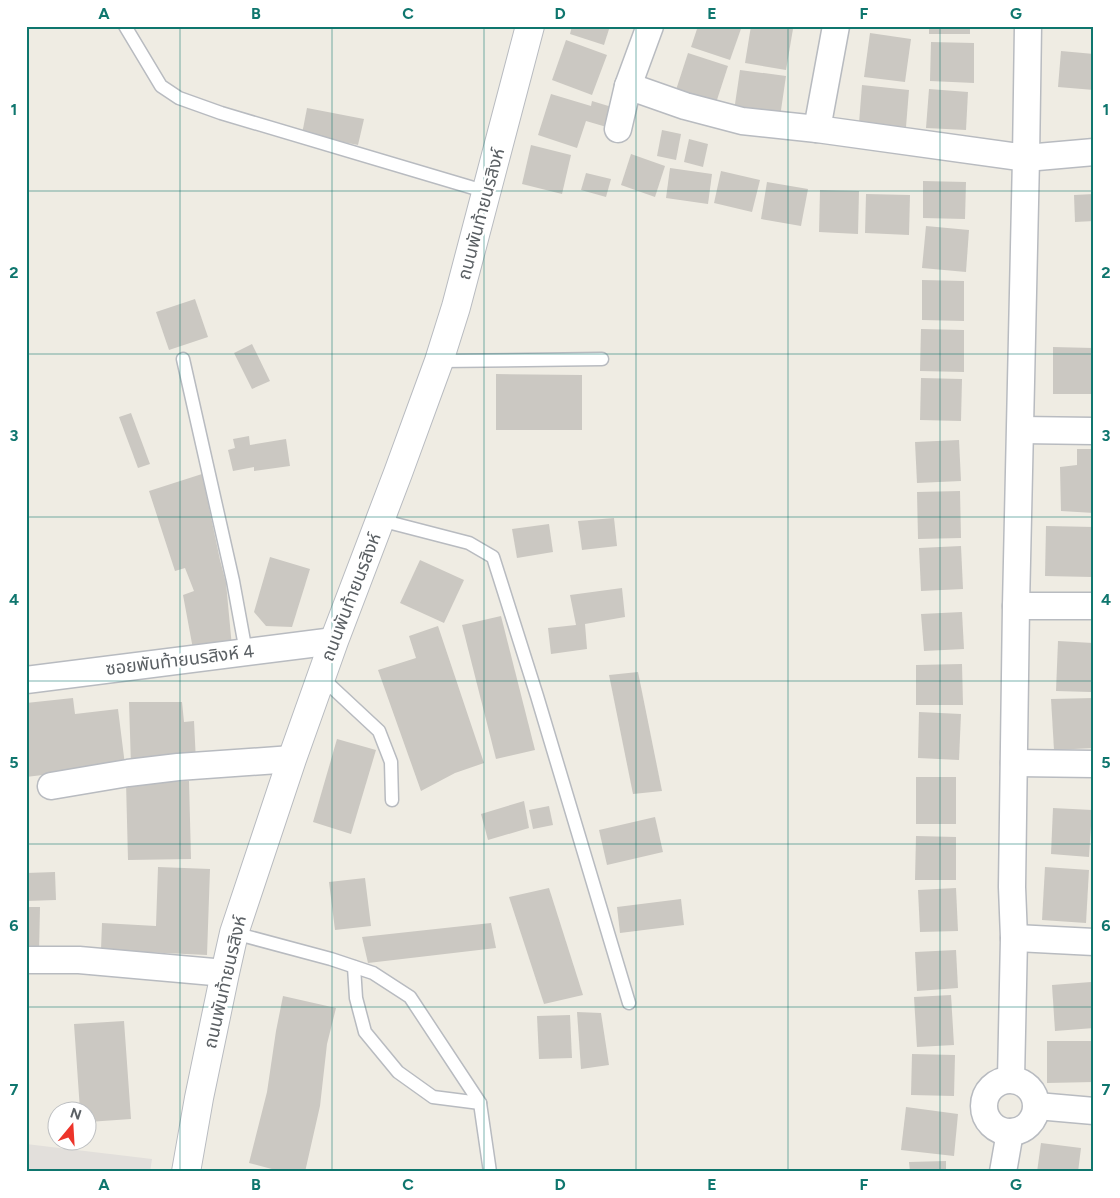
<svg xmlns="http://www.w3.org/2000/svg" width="1120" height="1198" viewBox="0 0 1120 1198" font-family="Figtree,'Noto Sans Thai',sans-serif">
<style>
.industrial{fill:#e2dfdb}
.building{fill:#cbc8c2}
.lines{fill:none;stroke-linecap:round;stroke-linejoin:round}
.service-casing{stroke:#b8bbc0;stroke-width:15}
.minor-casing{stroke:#b8bbc0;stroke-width:29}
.tertiary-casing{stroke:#b8bbc0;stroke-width:30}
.service{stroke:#fff;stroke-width:12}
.minor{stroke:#fff;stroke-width:26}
.tertiary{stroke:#fff;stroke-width:28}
.grid{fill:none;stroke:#0f766e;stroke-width:1;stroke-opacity:0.55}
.labels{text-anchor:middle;stroke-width:5;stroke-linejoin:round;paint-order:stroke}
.street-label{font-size:18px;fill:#5b6064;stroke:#fff}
.neatline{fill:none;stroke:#0f766e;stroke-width:2}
.grid-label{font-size:16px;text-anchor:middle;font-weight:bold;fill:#0f766e}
</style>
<rect width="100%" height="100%" fill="#efece3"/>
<!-- industrial -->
<path class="industrial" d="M 26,1144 L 152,1159 L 150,1172 L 26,1172 Z"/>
<!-- building -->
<g class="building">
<path d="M 572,26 L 610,26 L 604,45 L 570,34 Z"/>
<path d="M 698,26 L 742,26 L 730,60 L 691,47 Z"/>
<path d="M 751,26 L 777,26 L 793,29 L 786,70 L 745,63 Z"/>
<rect x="929" y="26" width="41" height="8"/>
<path d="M 870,33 L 911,39 L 905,82 L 864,77 Z"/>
<path d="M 566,40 L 607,55 L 592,95 L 552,80 Z"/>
<path d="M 931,42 L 974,43 L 974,83 L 930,81 Z"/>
<path d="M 1061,51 L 1094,54 L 1094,90 L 1058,87 Z"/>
<path d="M 688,53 L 728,66 L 715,106 L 675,93 Z"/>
<path d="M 740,70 L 786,76 L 780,117 L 734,111 Z"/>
<path d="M 862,85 L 909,90 L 906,127 L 859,123 Z"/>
<path d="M 929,89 L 968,92 L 966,130 L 926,128 Z"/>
<path d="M 551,94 L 591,106 L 592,101 L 615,108 L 610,128 L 586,121 L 577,148 L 538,135 Z"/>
<path d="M 307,108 L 364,119 L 358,145 L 302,134 Z"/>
<path d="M 662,130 L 681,134 L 676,160 L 657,156 Z"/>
<path d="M 689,139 L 708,144 L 703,167 L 684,162 Z"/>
<path d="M 531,145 L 571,155 L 562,194 L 522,184 Z"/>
<path d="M 631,154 L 665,166 L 655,197 L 621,185 Z"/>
<path d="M 670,168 L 712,174 L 708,204 L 666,198 Z"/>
<path d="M 721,171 L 760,180 L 752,212 L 714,203 Z"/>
<path d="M 586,173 L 611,179 L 606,197 L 581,190 Z"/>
<path d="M 923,181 L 966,182 L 965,219 L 923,218 Z"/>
<path d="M 767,182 L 808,189 L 801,226 L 761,219 Z"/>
<path d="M 820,190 L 859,191 L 858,234 L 819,232 Z"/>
<path d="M 866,194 L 910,195 L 909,235 L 865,233 Z"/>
<path d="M 1094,194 L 1094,221 L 1075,222 L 1074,195 Z"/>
<path d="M 926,226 L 969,230 L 966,272 L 922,268 Z"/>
<path d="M 922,280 L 964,281 L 964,321 L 922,320 Z"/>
<path d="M 195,299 L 208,337 L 169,350 L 156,312 Z"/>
<path d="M 921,329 L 964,330 L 964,372 L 920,371 Z"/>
<path d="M 252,344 L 270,381 L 252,389 L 234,353 Z"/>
<path d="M 1053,347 L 1093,348 L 1093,394 L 1053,394 Z"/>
<path d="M 496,374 L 582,375 L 582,430 L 496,430 Z"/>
<path d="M 921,378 L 962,379 L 961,421 L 920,420 Z"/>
<path d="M 131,413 L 150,464 L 138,468 L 119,417 Z"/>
<path d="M 249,436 L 250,445 L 286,439 L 290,466 L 254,471 L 254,467 L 233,471 L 228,450 L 235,448 L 233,439 Z"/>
<path d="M 959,440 L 961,481 L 917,483 L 915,442 Z"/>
<path d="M 1077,449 L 1094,449 L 1094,513 L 1061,511 L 1060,467 L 1077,465 Z"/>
<path d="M 202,474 L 220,560 L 226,583 L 232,647 L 193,649 L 183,595 L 194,591 L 185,568 L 175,571 L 149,491 Z"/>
<path d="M 960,491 L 961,538 L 918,539 L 917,492 Z"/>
<path d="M 614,518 L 617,546 L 582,550 L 578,521 Z"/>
<path d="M 549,524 L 553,552 L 517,558 L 512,529 Z"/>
<path d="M 1046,526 L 1094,527 L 1092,577 L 1045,576 Z"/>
<path d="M 961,546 L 963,589 L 921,591 L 919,548 Z"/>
<path d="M 270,557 L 310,569 L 292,627 L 266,626 L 254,612 Z"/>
<path d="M 420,560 L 464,580 L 444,623 L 400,603 Z"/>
<path d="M 622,588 L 625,617 L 585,624 L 587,649 L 551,654 L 548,628 L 576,625 L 570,595 Z"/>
<path d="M 962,612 L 964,649 L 924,651 L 921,614 Z"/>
<path d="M 501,616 L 535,750 L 496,759 L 462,625 Z"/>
<path d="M 438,626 L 484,763 L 455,773 L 421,791 L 378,670 L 416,658 L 409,636 Z"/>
<path d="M 1058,641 L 1093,643 L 1091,692 L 1056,691 Z"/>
<path d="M 962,664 L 963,705 L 916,705 L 916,665 Z"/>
<path d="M 638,672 L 662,791 L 633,794 L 609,675 Z"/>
<path d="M 73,698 L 75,714 L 118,709 L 125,765 L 26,777 L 26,703 Z"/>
<path d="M 1094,698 L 1094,748 L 1054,750 L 1051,699 Z"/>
<path d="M 129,702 L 182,702 L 184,722 L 194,721 L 196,762 L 131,765 Z"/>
<path d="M 919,712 L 961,714 L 959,760 L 918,758 Z"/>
<path d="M 337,739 L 376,750 L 351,834 L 313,822 Z"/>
<rect x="916" y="777" width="40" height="47"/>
<path d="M 189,781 L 191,859 L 128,860 L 126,782 Z"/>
<path d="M 524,801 L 529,828 L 488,840 L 481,814 Z"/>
<path d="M 549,806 L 553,825 L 533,829 L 529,810 Z"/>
<path d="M 1053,808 L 1092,810 L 1089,857 L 1051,854 Z"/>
<path d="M 655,817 L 663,852 L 607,865 L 599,830 Z"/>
<path d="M 916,836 L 956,837 L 956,880 L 915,880 Z"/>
<path d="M 158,867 L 210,869 L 207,955 L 101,950 L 102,923 L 156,926 Z"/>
<path d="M 1045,867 L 1089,870 L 1086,923 L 1042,920 Z"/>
<path d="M 55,872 L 56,900 L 26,901 L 26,873 Z"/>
<path d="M 365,878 L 371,926 L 335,930 L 329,882 Z"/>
<path d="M 549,888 L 583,995 L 544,1004 L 509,897 Z"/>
<path d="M 956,888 L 958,931 L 920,932 L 918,890 Z"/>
<path d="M 681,899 L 684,925 L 620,933 L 617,907 Z"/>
<path d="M 26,907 L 40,907 L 39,953 L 26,952 Z"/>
<path d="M 491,923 L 496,948 L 368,963 L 362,937 Z"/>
<path d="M 956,950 L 958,988 L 917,991 L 915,952 Z"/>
<path d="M 1091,982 L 1094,1028 L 1055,1031 L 1052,985 Z"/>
<path d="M 951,995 L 954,1045 L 917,1047 L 914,997 Z"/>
<path d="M 283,996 L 336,1008 L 327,1044 L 320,1106 L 305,1172 L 283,1172 L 249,1163 L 267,1092 L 276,1031 Z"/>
<path d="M 577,1012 L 601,1013 L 609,1065 L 581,1069 Z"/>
<path d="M 570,1015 L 572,1058 L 539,1059 L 537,1016 Z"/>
<path d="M 124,1021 L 131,1119 L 88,1122 L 88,1110 L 80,1110 L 74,1024 Z"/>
<path d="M 1047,1041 L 1094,1041 L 1094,1082 L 1047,1083 Z"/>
<path d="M 912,1054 L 955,1055 L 954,1096 L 911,1095 Z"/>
<path d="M 906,1107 L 958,1114 L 954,1156 L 901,1150 Z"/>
<path d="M 1041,1143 L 1081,1148 L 1078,1172 L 1037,1172 Z"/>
<path d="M 946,1161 L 946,1172 L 910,1172 L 909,1162 Z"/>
</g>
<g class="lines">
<!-- service casing -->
<g class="service-casing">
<g id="service">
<path d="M 125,26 L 161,86 L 179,98 L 221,113 L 487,192"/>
<path d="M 183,359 L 233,581 L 246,652"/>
<path d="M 439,361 L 602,359"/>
<path d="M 380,520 L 469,543 L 493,557 L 537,696 L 629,1003"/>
<path d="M 321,677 L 379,731 L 391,762 L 392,800"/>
<path d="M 234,933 L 331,959 L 373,973 L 410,997 L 480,1103 L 490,1172"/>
<path d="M 354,967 L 356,998 L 365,1032 L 398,1072 L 433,1097 L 480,1103"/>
</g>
</g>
<!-- minor casing -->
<g class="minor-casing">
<g id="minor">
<path d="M 628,86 L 685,106 L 742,121 L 817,129 L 1026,158 L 1094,152"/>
<path d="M 618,129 L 628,86 L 650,26"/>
<path d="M 817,129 L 836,26"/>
<path d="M 1021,430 L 1094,431"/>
<path d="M 1016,606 L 1094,606"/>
<path d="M 26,680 L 334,641"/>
<path d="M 1014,763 L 1094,764"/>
<path d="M 51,786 L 128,773 L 178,767 L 292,759"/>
<path d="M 1014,938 L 1094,942"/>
<path d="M 26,960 L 79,960 L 225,973"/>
<path d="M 1011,1079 L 1014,938 L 1012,887 L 1016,606 L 1026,158 L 1028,26"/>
<circle cx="1010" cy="1106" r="26"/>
<path d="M 1037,1106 L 1094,1111"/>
<path d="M 1003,1172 L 1010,1132"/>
</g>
</g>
<!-- tertiary casing -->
<g class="tertiary-casing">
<path id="tertiary" d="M 186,1172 L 199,1098 L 225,973 L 234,933 L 292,759 L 334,641 L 398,473 L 439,361 L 456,307 L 530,26"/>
</g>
<!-- service -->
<use href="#service" class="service"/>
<!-- minor -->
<use href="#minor" class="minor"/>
<!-- tertiary -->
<use href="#tertiary" class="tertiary"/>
</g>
<!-- grid -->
<path class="grid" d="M 180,26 L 180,1172M 332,26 L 332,1172M 484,26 L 484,1172M 636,26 L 636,1172M 788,26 L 788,1172M 940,26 L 940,1172M 26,191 L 1094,191M 26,354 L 1094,354M 26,517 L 1094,517M 26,681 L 1094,681M 26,844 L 1094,844M 26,1007 L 1094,1007"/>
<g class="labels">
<!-- street labels -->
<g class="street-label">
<text transform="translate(481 214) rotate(-75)" y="6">ถนนพันท้ายนรสิงห์</text>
<text transform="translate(351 597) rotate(-69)" y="6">ถนนพันท้ายนรสิงห์</text>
<text transform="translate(180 660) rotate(-7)" y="6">ซอยพันท้ายนรสิงห์ 4</text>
<text transform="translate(225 982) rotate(-77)" y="6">ถนนพันท้ายนรสิงห์</text>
</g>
</g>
<!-- border -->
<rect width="1120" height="1198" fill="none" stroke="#ffffff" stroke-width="55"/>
<!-- north arrow -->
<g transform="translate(72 1126) rotate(18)"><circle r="24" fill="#ffffff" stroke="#bdbfc1"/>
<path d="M0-4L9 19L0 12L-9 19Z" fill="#ed342a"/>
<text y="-8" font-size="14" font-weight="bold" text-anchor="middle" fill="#5b6064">N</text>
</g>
<rect x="28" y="28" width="1064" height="1142" class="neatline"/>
<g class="grid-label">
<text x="104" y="19">A</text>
<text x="256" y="19">B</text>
<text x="408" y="19">C</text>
<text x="560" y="19">D</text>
<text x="712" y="19">E</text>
<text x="864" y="19">F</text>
<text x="1016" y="19">G</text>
<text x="14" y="115">1</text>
<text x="1106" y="115">1</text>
<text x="14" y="278">2</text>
<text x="1106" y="278">2</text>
<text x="14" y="441">3</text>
<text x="1106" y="441">3</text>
<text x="14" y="605">4</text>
<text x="1106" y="605">4</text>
<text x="14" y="768">5</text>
<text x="1106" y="768">5</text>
<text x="14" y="931">6</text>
<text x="1106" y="931">6</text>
<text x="14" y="1095">7</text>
<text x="1106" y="1095">7</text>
<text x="104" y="1190">A</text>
<text x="256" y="1190">B</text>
<text x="408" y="1190">C</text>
<text x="560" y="1190">D</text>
<text x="712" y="1190">E</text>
<text x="864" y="1190">F</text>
<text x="1016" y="1190">G</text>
</g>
</svg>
